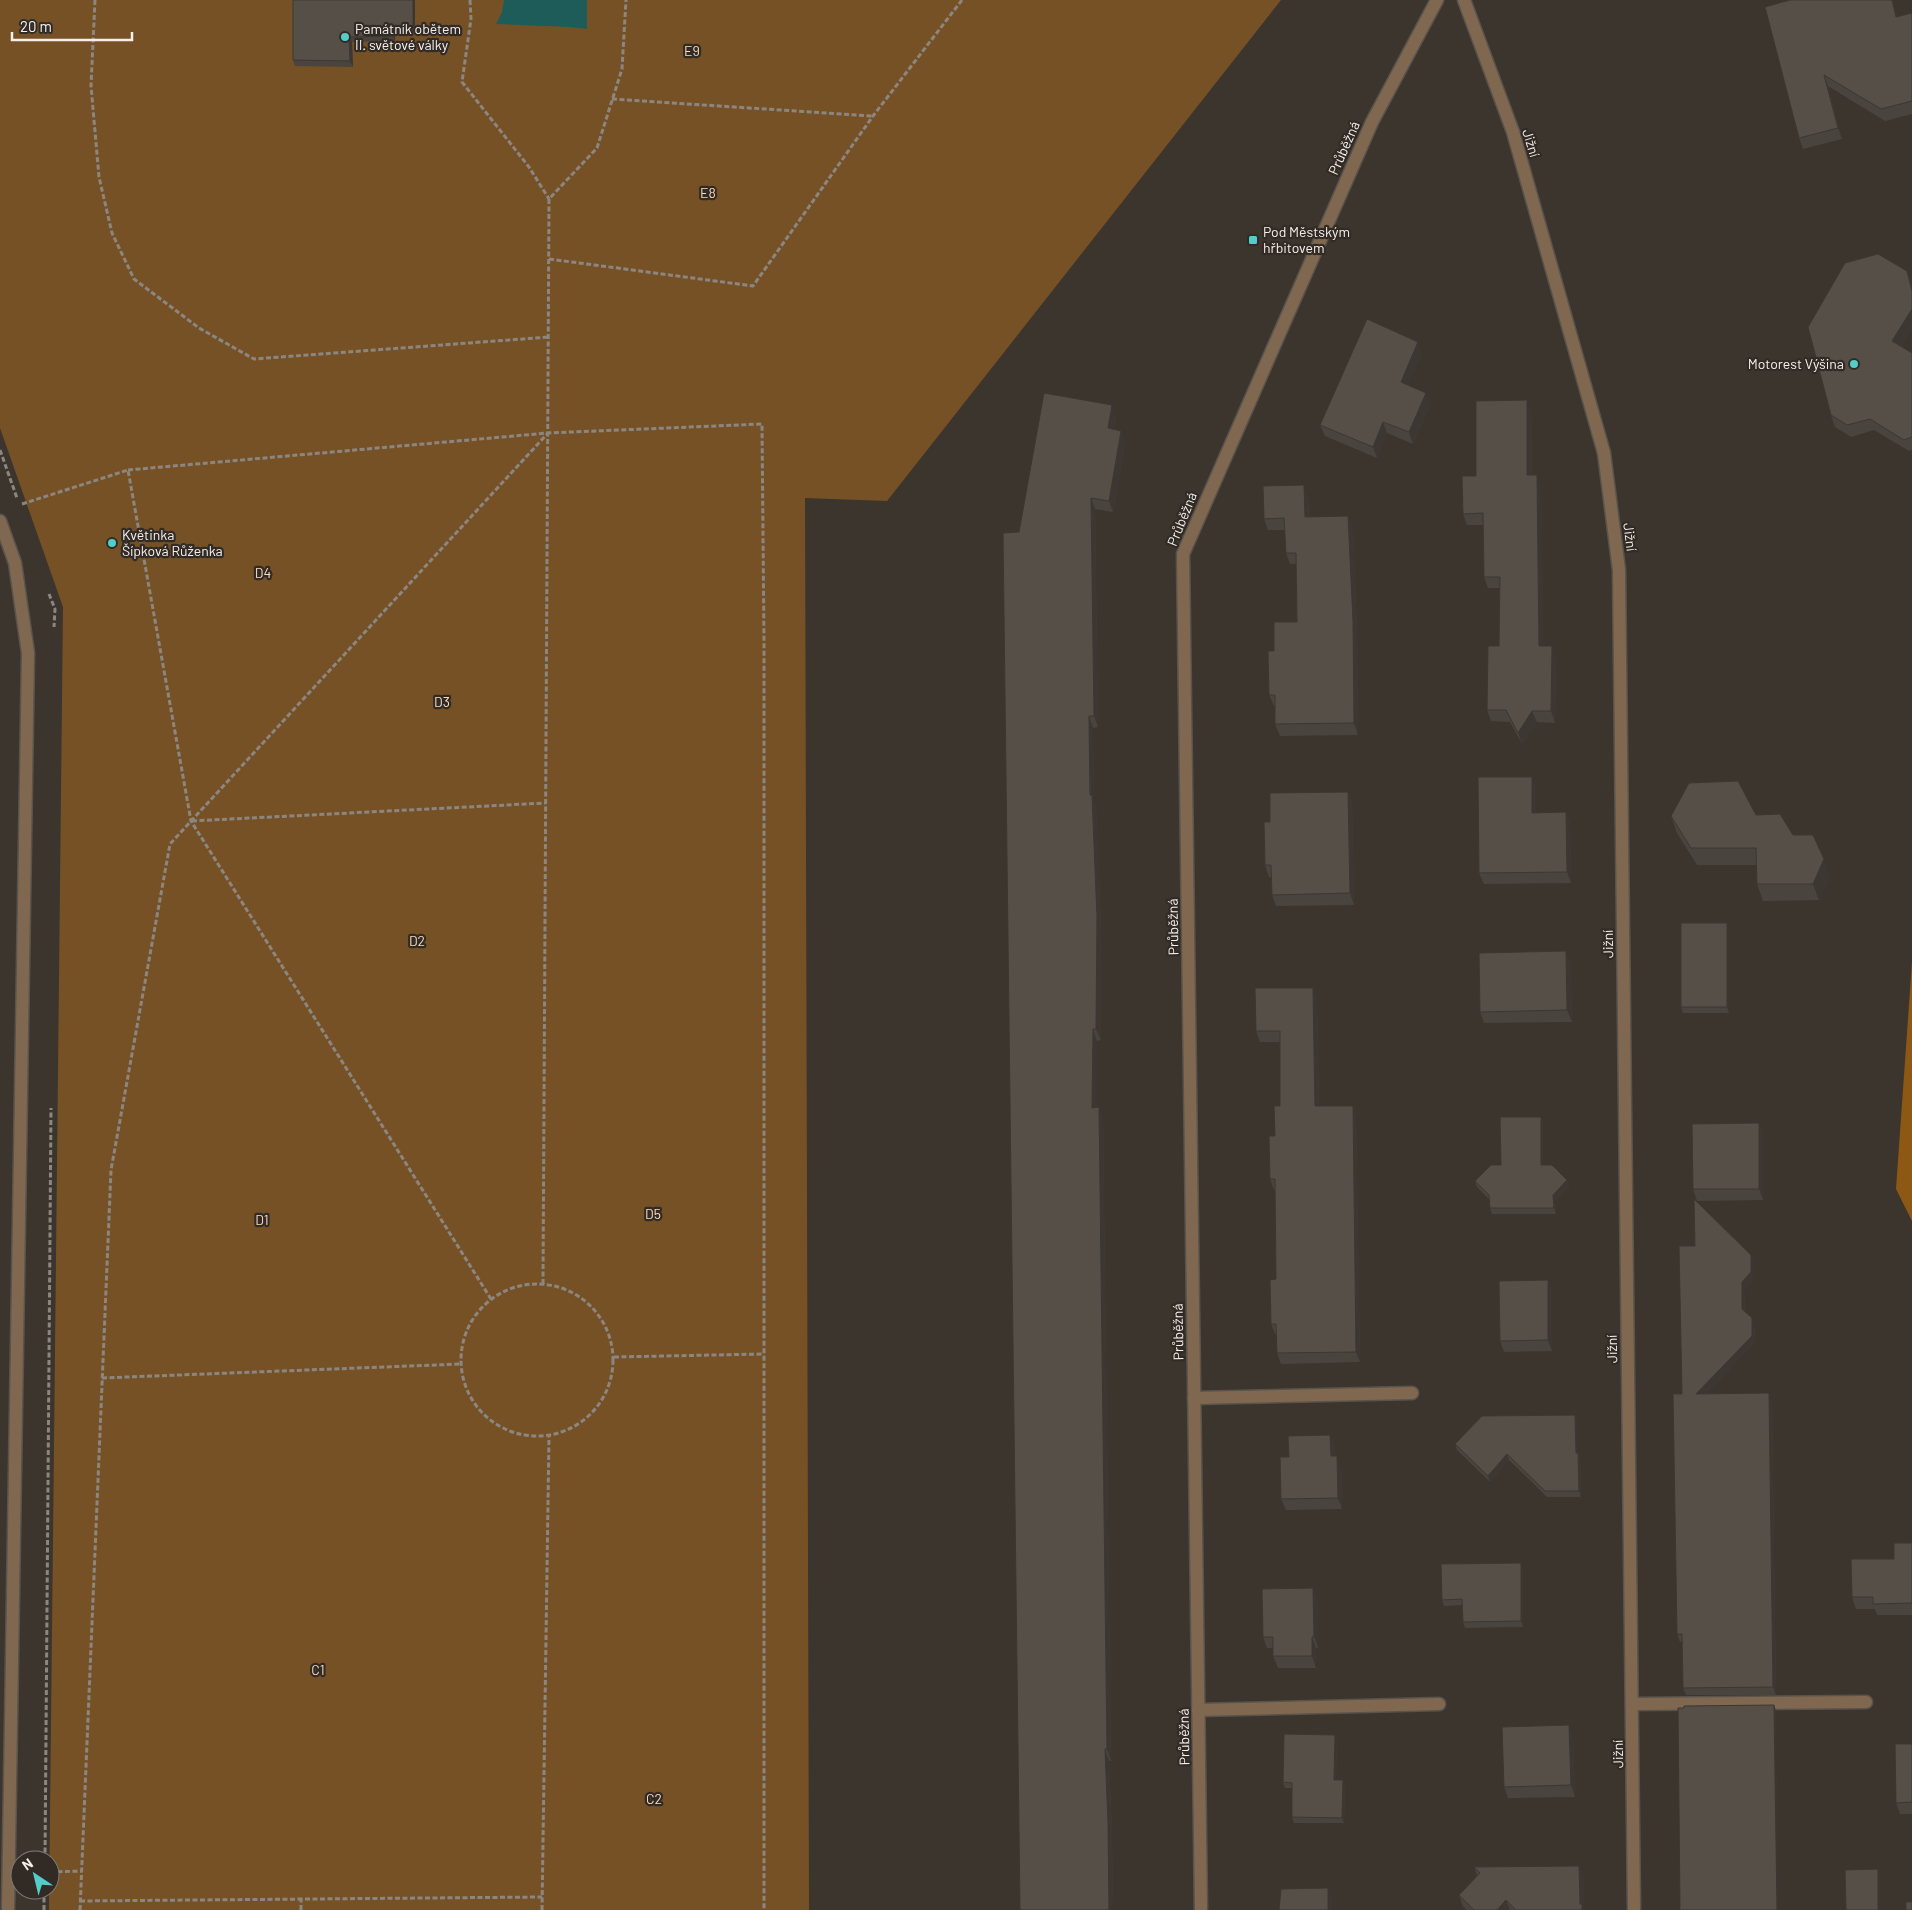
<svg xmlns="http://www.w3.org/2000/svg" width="1912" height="1910" viewBox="0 0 1912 1910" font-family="Barlow,sans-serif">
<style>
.green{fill:#775126}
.forest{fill:#8d5814}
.water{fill:#1e5c5a}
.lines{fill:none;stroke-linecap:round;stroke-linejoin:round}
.minor-casing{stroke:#59534c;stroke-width:15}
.path{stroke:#8c8680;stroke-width:3;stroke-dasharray:5 2.5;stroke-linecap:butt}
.minor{stroke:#806850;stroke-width:12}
.wall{fill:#4a443e}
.shaded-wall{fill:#3c3732}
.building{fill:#564f48;stroke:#3c3732}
.poi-dot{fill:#53cdc9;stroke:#322b25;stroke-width:2}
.labels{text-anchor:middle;stroke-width:4.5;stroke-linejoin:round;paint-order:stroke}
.poi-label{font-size:14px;fill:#f4efeb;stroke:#322b25;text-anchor:start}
.park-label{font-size:14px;fill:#f9dabb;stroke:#322b25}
.street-label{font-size:14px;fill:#f4efeb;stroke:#322b25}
</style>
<rect width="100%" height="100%" fill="#3c352e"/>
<!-- green -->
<path class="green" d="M 0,0 L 1281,0 L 887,501 L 805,498 L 809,1910 L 49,1910 L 63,607 L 0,428 Z"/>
<!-- forest -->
<path class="forest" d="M 1912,962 L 1912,1221 L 1896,1189 Z"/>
<!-- water -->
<path class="water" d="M 504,0 L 587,0 L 587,29 L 570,27 L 496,24 L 502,12 Z"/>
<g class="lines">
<!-- minor casing -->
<g class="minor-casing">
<g id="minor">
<path d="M 1464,0 L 1513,132 L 1604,453 L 1619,570 L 1634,1910"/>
<path d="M 0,521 L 15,563 L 28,653 L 8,1910"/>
<path d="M 1194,1398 L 1412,1393"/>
<path d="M 1632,1704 L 1866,1702"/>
<path d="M 1198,1710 L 1439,1704"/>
<path d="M 1201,1910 L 1183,554 L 1372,122 L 1437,0"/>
</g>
</g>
<!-- path -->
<g class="path">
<path d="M 95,0 L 91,86 L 99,177 L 112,233 L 134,279 L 199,328 L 254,359 L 549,337"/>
<path d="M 470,0 L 471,19 L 462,82 L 529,167 L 549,199"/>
<path d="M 612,99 L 872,116"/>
<path d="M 549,259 L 753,286 L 873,116 L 962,0"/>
<path d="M 0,450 L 17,498"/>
<path d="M 128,470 L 548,433 L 762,424 L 764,642 L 764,1910"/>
<path d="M 22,504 L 128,470 L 191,821 L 491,1299"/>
<path d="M 49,594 L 55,609 L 54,627"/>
<path d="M 192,821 L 546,803"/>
<circle cx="537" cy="1360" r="76"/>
<path d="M 543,1284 L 549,199 L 597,148 L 622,69 L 626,0"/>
<path d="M 614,1357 L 764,1354"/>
<path d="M 102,1378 L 461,1364"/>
<path d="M 45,1860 L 51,1108"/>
<path d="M 50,1872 L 82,1871"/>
<path d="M 80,1901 L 542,1897"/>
<path d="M 44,1910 L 44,1890"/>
<path d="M 80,1910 L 111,1170 L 170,844 L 548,433"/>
<path d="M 301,1910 L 301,1899"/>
<path d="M 542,1910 L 549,1435"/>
</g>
<!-- minor -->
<use href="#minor" class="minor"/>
</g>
<!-- wall -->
<g class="wall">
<path d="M 293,0 L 415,0 L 415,32 L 395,32 L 395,41 L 352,42 L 353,67 L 295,66 L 293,60 Z"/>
<path d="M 1893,0 L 1897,17 L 1912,13 L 1912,114 L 1885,121 L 1828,86 L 1842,139 L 1803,149 L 1799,138 L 1765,7 Z"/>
<path d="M 1907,271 L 1912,286 L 1912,327 L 1901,346 L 1912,353 L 1912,450 L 1909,451 L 1874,430 L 1851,437 L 1835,427 L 1831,415 Z"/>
<path d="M 1422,353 L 1408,385 L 1430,405 L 1413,444 L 1387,433 L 1377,458 L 1325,436 L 1320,425 Z"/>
<path d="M 1531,412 L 1532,475 L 1541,486 L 1543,646 L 1556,658 L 1555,723 L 1537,722 L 1522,744 L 1510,722 L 1491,721 L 1487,710 L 1499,646 L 1500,588 L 1488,588 L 1484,577 L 1483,525 L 1467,525 L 1463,514 L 1476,476 Z"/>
<path d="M 1116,416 L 1114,429 L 1121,431 L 1125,442 L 1113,512 L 1095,509 L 1098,727 L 1093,728 L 1094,803 L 1096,807 L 1101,929 L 1101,1040 L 1097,1041 L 1097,1108 L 1103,1119 L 1111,1761 L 1109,1761 L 1112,1833 L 1113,1910 L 1019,532 Z"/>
<path d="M 1308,497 L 1309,517 L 1353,528 L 1357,632 L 1358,735 L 1280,736 L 1275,724 L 1275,706 L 1274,706 L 1269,695 L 1274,651 L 1297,622 L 1296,564 L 1290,564 L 1286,553 L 1285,530 L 1268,530 L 1264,519 Z"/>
<path d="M 1536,788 L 1536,813 L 1566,812 L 1570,824 L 1571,883 L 1484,884 L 1479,873 Z"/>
<path d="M 1348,792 L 1352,803 L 1354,905 L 1276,906 L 1272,895 L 1271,877 L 1269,877 L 1265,865 L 1270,822 Z"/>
<path d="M 1756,815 L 1793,835 L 1830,876 L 1819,900 L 1763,901 L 1757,884 L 1757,865 L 1697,865 L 1677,833 L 1671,816 Z"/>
<path d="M 1727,923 L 1729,929 L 1729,1013 L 1683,1013 L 1681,1007 Z"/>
<path d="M 1566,951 L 1570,962 L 1572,1022 L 1484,1023 L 1480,1012 Z"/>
<path d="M 1313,988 L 1317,998 L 1319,1106 L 1356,1116 L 1360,1362 L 1281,1364 L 1277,1353 L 1277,1334 L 1275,1334 L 1271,1324 L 1276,1279 L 1275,1190 L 1274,1190 L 1270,1179 L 1280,1106 L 1280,1042 L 1260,1042 L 1256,1031 Z"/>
<path d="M 1543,1123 L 1543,1165 L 1567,1180 L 1569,1186 L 1555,1200 L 1556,1214 L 1492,1214 L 1490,1208 L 1489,1199 L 1477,1187 L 1475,1181 L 1501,1165 Z"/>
<path d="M 1759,1123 L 1763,1134 L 1763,1200 L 1697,1201 L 1693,1189 Z"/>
<path d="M 1751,1255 L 1754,1262 L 1754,1280 L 1744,1289 L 1745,1311 L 1755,1326 L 1754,1343 L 1705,1394 L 1772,1400 L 1776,1695 L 1686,1695 L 1683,1688 L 1682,1641 L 1680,1642 L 1677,1634 L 1682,1394 Z"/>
<path d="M 1548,1280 L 1552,1292 L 1552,1351 L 1504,1352 L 1500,1341 Z"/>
<path d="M 1575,1415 L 1578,1421 L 1578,1453 L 1580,1459 L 1581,1497 L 1547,1497 L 1509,1460 L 1490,1482 L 1457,1450 L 1455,1444 Z"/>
<path d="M 1335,1446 L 1335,1456 L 1341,1467 L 1342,1509 L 1286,1510 L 1281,1499 L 1289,1457 Z"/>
<path d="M 1912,1543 L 1912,1615 L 1877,1615 L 1875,1609 L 1856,1609 L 1852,1597 Z"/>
<path d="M 1523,1569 L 1523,1627 L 1465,1628 L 1463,1622 L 1463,1605 L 1444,1606 L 1442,1600 Z"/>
<path d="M 1318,1600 L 1318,1648 L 1316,1648 L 1316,1668 L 1278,1668 L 1273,1656 L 1273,1648 L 1267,1648 L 1263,1637 Z"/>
<path d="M 1335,1735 L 1337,1740 L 1336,1780 L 1343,1780 L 1345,1786 L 1344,1823 L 1294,1823 L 1292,1817 L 1292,1788 L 1285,1788 L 1283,1782 Z"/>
<path d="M 1573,1737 L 1575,1797 L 1508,1798 L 1504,1787 Z"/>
<path d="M 1912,1744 L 1912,1814 L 1900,1814 L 1896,1803 Z"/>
<path d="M 1474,1867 L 1584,1878 L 1584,1910 L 1467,1910 L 1463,1907 L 1459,1895 L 1477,1876 Z"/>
</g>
<!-- shaded-wall -->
<g class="shaded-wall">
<path d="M 413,0 L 415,0 L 415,32 L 413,26 Z"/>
<path d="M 1892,0 L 1893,0 L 1900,28 L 1896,17 Z"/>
<path d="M 393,26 L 395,32 L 395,41 L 393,36 Z"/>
<path d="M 349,37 L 352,42 L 353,67 L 350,61 Z"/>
<path d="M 1824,75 L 1828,86 L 1842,139 L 1838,128 Z"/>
<path d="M 1907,271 L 1912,286 L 1912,291 Z"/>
<path d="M 1912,309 L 1912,327 L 1897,352 L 1892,341 Z"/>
<path d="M 1418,342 L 1422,353 L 1405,393 L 1401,382 Z"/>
<path d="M 1426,393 L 1430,405 L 1413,444 L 1409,432 Z"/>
<path d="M 1527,400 L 1531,412 L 1532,486 L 1527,475 Z"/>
<path d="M 1112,405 L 1116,416 L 1112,440 L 1108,428 Z"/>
<path d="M 1383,422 L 1387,433 L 1377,458 L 1373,447 Z"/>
<path d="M 1121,431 L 1125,442 L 1113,512 L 1109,501 Z"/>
<path d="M 1537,475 L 1541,486 L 1544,658 L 1539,646 Z"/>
<path d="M 1304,485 L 1308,497 L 1309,529 L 1305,517 Z"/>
<path d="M 1091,498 L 1095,509 L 1098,727 L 1094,716 Z"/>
<path d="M 1348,516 L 1353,528 L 1357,632 L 1358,735 L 1354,723 Z"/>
<path d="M 1552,646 L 1556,658 L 1555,723 L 1551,711 Z"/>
<path d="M 1532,711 L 1537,722 L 1522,744 L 1518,733 Z"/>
<path d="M 1089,716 L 1093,728 L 1094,803 L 1096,807 L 1101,929 L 1101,1040 L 1096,1029 Z"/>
<path d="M 1532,777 L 1536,788 L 1536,824 L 1532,813 Z"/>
<path d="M 1348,792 L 1352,803 L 1354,905 L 1350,893 Z"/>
<path d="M 1566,812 L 1570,824 L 1571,883 L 1567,872 Z"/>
<path d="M 1824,859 L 1830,876 L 1819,900 L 1813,884 Z"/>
<path d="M 1727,923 L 1729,929 L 1729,1013 L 1727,1007 Z"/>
<path d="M 1566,951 L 1570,962 L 1572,1022 L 1567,1010 Z"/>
<path d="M 1313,988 L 1317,998 L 1319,1116 L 1315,1106 Z"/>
<path d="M 1093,1029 L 1097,1041 L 1097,1119 L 1092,1108 Z"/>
<path d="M 1353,1106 L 1356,1116 L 1360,1362 L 1356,1352 Z"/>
<path d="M 1099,1107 L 1103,1119 L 1111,1761 L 1107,1749 Z"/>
<path d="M 1541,1117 L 1543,1123 L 1543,1170 L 1541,1165 Z"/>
<path d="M 1759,1123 L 1763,1134 L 1763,1200 L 1759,1189 Z"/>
<path d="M 1567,1180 L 1569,1186 L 1555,1200 L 1556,1214 L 1554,1208 L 1553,1195 Z"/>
<path d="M 1751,1255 L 1754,1262 L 1754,1280 L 1744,1289 L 1745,1316 L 1742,1309 L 1742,1282 Z"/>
<path d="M 1548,1280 L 1552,1292 L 1552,1351 L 1548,1340 Z"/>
<path d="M 1752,1318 L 1755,1326 L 1754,1343 L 1698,1401 L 1696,1394 Z"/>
<path d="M 1769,1393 L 1772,1400 L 1776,1695 L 1773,1687 Z"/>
<path d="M 1575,1415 L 1578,1421 L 1578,1459 L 1576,1453 Z"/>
<path d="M 1330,1435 L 1335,1446 L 1335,1468 L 1331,1456 Z"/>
<path d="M 1578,1453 L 1580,1459 L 1581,1497 L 1579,1491 Z"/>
<path d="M 1507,1454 L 1509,1460 L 1490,1482 L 1488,1476 Z"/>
<path d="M 1337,1456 L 1341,1467 L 1342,1509 L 1338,1498 Z"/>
<path d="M 1521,1563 L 1523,1569 L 1523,1627 L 1521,1621 Z"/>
<path d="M 1313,1588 L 1318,1600 L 1318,1648 L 1314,1636 Z"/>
<path d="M 1312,1637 L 1316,1648 L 1316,1668 L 1312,1656 Z"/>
<path d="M 1774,1705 L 1776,1711 L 1779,1910 L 1777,1910 Z"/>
<path d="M 1569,1725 L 1573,1737 L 1575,1797 L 1571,1785 Z"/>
<path d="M 1335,1735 L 1337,1740 L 1336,1786 L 1334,1780 Z"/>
<path d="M 1105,1749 L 1109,1761 L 1112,1833 L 1113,1910 L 1109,1910 Z"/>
<path d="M 1343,1780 L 1345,1786 L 1344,1823 L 1342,1818 Z"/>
<path d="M 1579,1866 L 1584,1878 L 1584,1910 L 1582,1910 L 1580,1904 Z"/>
<path d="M 1878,1869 L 1880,1875 L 1880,1910 L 1878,1910 Z"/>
<path d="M 1328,1888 L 1332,1900 L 1332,1910 L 1328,1910 Z"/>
<path d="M 1506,1900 L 1510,1910 L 1497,1910 Z"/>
</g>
<!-- building -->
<g class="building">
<path d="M 293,0 L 413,0 L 413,26 L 393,26 L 393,36 L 349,37 L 350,61 L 293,60 Z"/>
<path d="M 1790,0 L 1892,0 L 1896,17 L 1912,13 L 1912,101 L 1881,109 L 1824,75 L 1838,128 L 1799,138 L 1765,7 Z"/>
<path d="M 1878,254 L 1907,271 L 1912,291 L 1912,309 L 1892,341 L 1912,353 L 1912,437 L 1904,440 L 1870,419 L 1847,425 L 1831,415 L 1808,327 L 1845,263 Z"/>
<path d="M 1367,319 L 1418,342 L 1401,382 L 1426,393 L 1409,432 L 1383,422 L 1373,447 L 1320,425 Z"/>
<path d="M 1044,393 L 1112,405 L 1108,428 L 1121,431 L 1109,501 L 1091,498 L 1094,716 L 1089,716 L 1090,795 L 1092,795 L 1097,917 L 1096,1029 L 1093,1029 L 1092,1108 L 1099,1107 L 1107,1749 L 1105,1749 L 1108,1822 L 1109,1910 L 1020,1910 L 1003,533 L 1019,532 Z"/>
<path d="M 1527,400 L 1527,475 L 1537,475 L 1539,646 L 1552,646 L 1551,711 L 1532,711 L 1518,733 L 1506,710 L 1487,710 L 1488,646 L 1499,646 L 1500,577 L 1484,577 L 1483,513 L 1463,514 L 1462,476 L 1476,476 L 1476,401 Z"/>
<path d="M 1304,485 L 1305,517 L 1348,516 L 1353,621 L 1354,723 L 1275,724 L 1275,695 L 1269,695 L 1268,651 L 1274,651 L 1274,622 L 1297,622 L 1296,553 L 1286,553 L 1284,518 L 1264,519 L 1263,486 Z"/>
<path d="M 1478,777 L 1532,777 L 1532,813 L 1566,812 L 1567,872 L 1479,873 Z"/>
<path d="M 1738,781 L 1756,815 L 1780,814 L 1793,835 L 1813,835 L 1824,859 L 1813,884 L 1757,884 L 1756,848 L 1691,848 L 1671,816 L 1689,783 Z"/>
<path d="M 1348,792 L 1350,893 L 1272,895 L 1271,865 L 1265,865 L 1264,822 L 1270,822 L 1270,793 Z"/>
<rect x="1681" y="923" width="46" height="84"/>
<path d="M 1566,951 L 1567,1010 L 1480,1012 L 1479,953 Z"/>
<path d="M 1255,988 L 1313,988 L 1315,1106 L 1353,1106 L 1356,1352 L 1277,1353 L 1276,1324 L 1271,1324 L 1270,1280 L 1276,1279 L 1275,1179 L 1270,1179 L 1269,1136 L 1275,1136 L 1274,1106 L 1280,1106 L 1280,1031 L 1256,1031 Z"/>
<path d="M 1500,1117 L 1541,1117 L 1541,1165 L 1552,1165 L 1567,1180 L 1553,1195 L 1554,1208 L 1490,1208 L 1489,1195 L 1475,1181 L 1491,1165 L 1501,1165 Z"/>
<path d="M 1759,1123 L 1759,1189 L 1693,1189 L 1692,1124 Z"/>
<path d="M 1694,1199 L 1751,1255 L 1751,1272 L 1742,1282 L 1742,1309 L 1752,1318 L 1752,1336 L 1696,1394 L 1769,1393 L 1773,1687 L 1683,1688 L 1682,1634 L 1677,1634 L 1673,1394 L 1682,1394 L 1679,1246 L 1695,1246 Z"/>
<path d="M 1548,1280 L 1548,1340 L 1500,1341 L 1499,1281 Z"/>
<path d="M 1575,1415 L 1576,1453 L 1578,1453 L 1579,1491 L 1545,1491 L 1507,1454 L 1488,1476 L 1455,1444 L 1482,1416 Z"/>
<path d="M 1330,1435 L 1331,1456 L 1337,1456 L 1338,1498 L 1281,1499 L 1280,1457 L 1289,1457 L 1288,1436 Z"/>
<path d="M 1894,1543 L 1912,1543 L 1912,1603 L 1873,1604 L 1873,1597 L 1852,1597 L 1851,1559 L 1894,1559 Z"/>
<path d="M 1521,1563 L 1521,1621 L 1463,1622 L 1462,1599 L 1442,1600 L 1441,1564 Z"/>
<path d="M 1313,1588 L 1314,1636 L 1312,1637 L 1312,1656 L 1273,1656 L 1273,1637 L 1263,1637 L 1262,1589 Z"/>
<path d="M 1774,1705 L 1777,1910 L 1680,1910 L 1678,1708 L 1684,1708 L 1684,1706 Z"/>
<path d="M 1569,1725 L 1571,1785 L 1504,1787 L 1502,1727 Z"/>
<path d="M 1284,1734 L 1335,1735 L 1334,1780 L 1343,1780 L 1342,1818 L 1292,1817 L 1292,1783 L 1283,1782 Z"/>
<path d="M 1895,1744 L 1912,1744 L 1912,1802 L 1896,1803 Z"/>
<path d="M 1579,1866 L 1580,1904 L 1582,1904 L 1582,1910 L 1516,1910 L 1506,1900 L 1497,1910 L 1474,1910 L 1459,1895 L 1480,1873 L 1474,1867 Z"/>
<path d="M 1878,1869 L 1878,1910 L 1846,1910 L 1845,1870 Z"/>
<path d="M 1328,1888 L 1328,1910 L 1279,1910 L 1281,1889 Z"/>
<rect x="1906" y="1902" width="6" height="8"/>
</g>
<!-- markers -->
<g class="poi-dot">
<circle cx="345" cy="37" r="5"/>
<rect x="1248" y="235" width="10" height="10" rx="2.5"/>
<circle cx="1854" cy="364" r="5"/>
<circle cx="112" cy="543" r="5"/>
</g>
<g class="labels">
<!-- poi labels -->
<g class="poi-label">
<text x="355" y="34">Památník obětem<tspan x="355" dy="16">II. světové války</tspan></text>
<text x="1263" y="237">Pod Městským<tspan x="1263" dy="16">hřbitovem</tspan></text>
<text x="1844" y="369" text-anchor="end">Motorest Výšina</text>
<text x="122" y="540">Květinka<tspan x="122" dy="16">Šípková Růženka</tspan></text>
</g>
<!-- park labels -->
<g class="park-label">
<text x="692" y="56">E9</text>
<text x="708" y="198">E8</text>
<text x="263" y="578">D4</text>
<text x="442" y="707">D3</text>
<text x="417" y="946">D2</text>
<text x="653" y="1219">D5</text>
<text x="262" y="1225">D1</text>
<text x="318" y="1675">C1</text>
<text x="654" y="1804">C2</text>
</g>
<!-- street labels -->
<g class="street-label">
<text transform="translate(1531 143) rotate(73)" y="5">Jižní</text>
<text transform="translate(1344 148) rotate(-66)" y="5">Průběžná</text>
<text transform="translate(1182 519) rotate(-68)" y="5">Průběžná</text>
<text transform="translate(1630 537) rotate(83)" y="5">Jižní</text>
<text transform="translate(1173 927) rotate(-91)" y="5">Průběžná</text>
<text transform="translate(1608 944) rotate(-91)" y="5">Jižní</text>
<text transform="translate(1178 1332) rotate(-91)" y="5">Průběžná</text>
<text transform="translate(1612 1349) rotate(-91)" y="5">Jižní</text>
<text transform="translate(1184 1737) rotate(-91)" y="5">Průběžná</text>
<text transform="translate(1618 1754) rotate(-91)" y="5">Jižní</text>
</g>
</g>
<!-- north arrow -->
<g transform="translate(35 1875) rotate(325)"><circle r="24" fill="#322b25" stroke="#807974"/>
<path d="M0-4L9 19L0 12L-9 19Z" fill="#53cdc9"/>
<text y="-8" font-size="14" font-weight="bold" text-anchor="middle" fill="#f4efeb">N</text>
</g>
<!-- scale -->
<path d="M12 32v8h120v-8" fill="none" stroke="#f4efeb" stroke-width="2.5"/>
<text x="20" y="32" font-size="15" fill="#f4efeb" stroke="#322b25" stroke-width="4" paint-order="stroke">20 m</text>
</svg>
